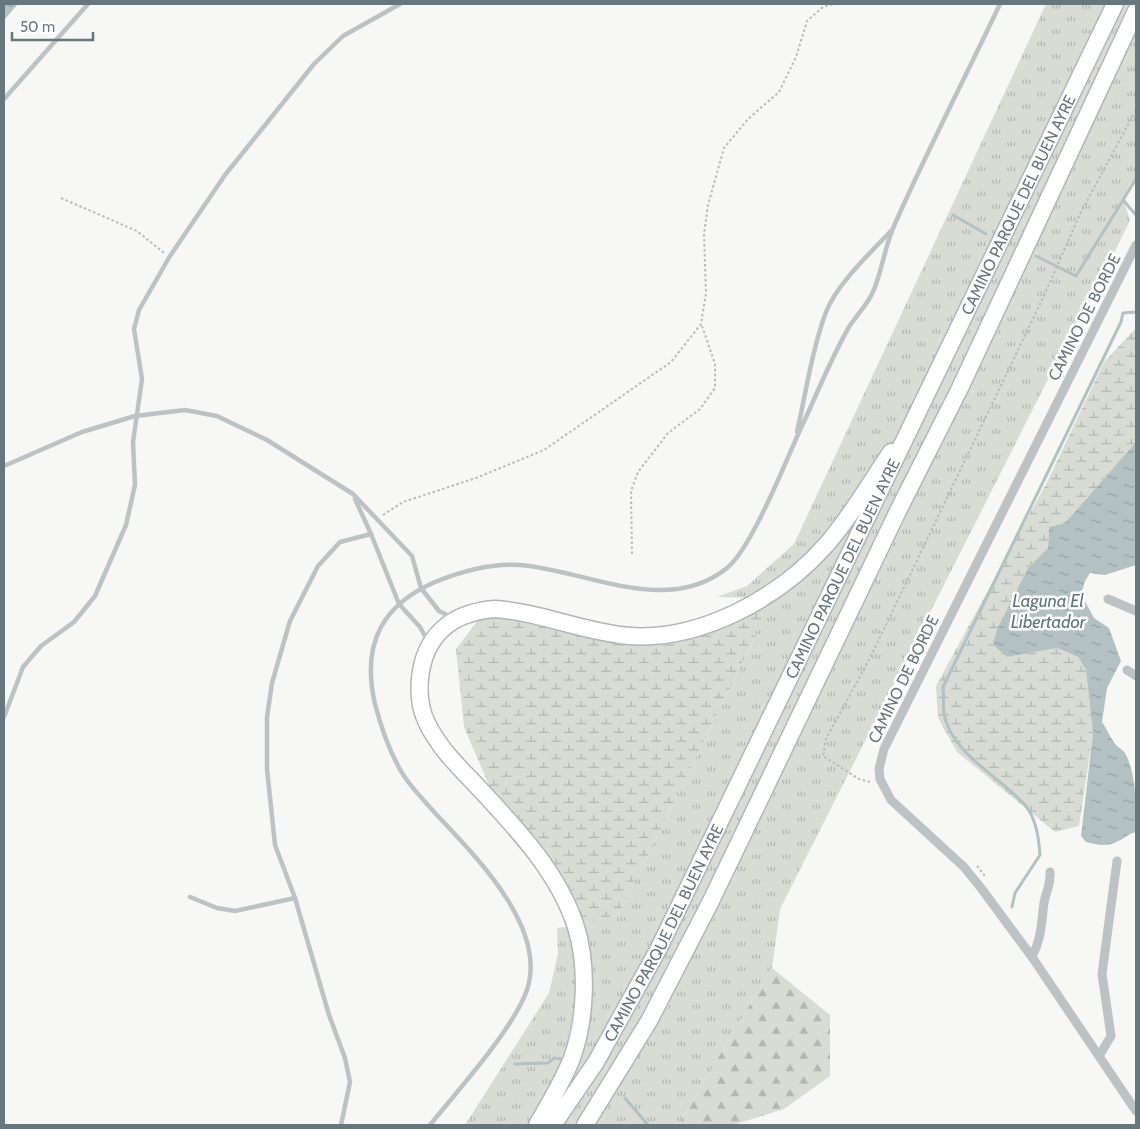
<svg xmlns="http://www.w3.org/2000/svg" width="1140" height="1129" viewBox="0 0 1140 1129" font-family="Cabin,sans-serif">
<style>
.grass{fill:url(#grass-tufts)}
.forest{fill:url(#forest-firs)}
.wetland{fill:url(#wetland-marsh)}
.water{fill:url(#water-ripples)}
.lines{fill:none;stroke-linecap:round;stroke-linejoin:round}
.stream{stroke:#b3c1c3;stroke-width:3}
.motorway-casing{stroke:#b1b6b8;stroke-width:19}
.path{stroke:#b7bbbd;stroke-width:2;stroke-dasharray:2.5 2.5;stroke-linecap:butt}
.service{stroke:#bdc2c4;stroke-width:4.5}
.minor{stroke:#bdc2c4;stroke-width:9}
.motorway{stroke:#fff;stroke-width:16}
.labels{text-anchor:middle;stroke-width:5;stroke-linejoin:round;paint-order:stroke}
.street-label{font-size:16px;fill:#66777d;stroke:#fff}
.water-label{font-size:18px;font-style:italic;fill:#607678;stroke:#fff}
</style>
<defs>
<pattern id="grass-tufts" width="24" height="20" patternUnits="userSpaceOnUse" patternTransform="scale(1.25)"><rect width="24" height="20" fill="#d8dcd5"/><path d="M3 7l-1-3M5 7V3M7 7l1-3M15 17l-1-3M17 17v-4M19 17l1-3" fill="none" stroke="#b3b7b2"/></pattern>
<pattern id="forest-firs" width="22" height="20" patternUnits="userSpaceOnUse" patternTransform="scale(1.25)"><rect width="22" height="20" fill="#d8dcd5"/><path d="M5 1l3.5 6h-7zM16 11l3.5 6h-7z" fill="#b3b7b2"/></pattern>
<pattern id="wetland-marsh" width="20" height="14" patternUnits="userSpaceOnUse" patternTransform="scale(1.25)"><rect width="20" height="14" fill="#d8dcd5"/><path d="M1 5h8M5 5V1M11 12h8M15 12V8" fill="none" stroke="#b3b7b2"/></pattern>
<pattern id="water-ripples" width="26" height="14" patternUnits="userSpaceOnUse" patternTransform="scale(1.25)"><rect width="26" height="14" fill="#b3c1c3"/><path d="M2 4q2-2 4 0t4 0M15 11q2-2 4 0t4 0" fill="none" stroke="#95a2a4"/></pattern>
</defs>
<rect width="100%" height="100%" fill="#f7f7f5"/>
<!-- grass -->
<path class="grass" d="M 1046,4 L 1136,4 L 1136,179 L 1124,201 L 1130,220 L 1094,295 L 1076,324 L 780,909 L 772,968 L 678,1125 L 465,1125 L 549,993 L 558,954 L 557,928 L 576,926 L 619,914 L 761,625 L 761,598 L 717,597 L 747,586 L 794,544 Z"/>
<!-- forest -->
<path class="forest" d="M 772,968 L 830,1015 L 830,1076 L 784,1109 L 733,1125 L 678,1125 Z"/>
<!-- wetland -->
<g class="wetland">
<path d="M 1136,328 L 1136,442 L 1065,523 L 1049,527 L 1048,548 L 1028,568 L 997,629 L 993,645 L 1007,657 L 1057,648 L 1078,657 L 1086,670 L 1093,733 L 1079,826 L 1055,832 L 957,752 L 938,718 L 936,686 L 1047,482 L 1104,362 Z"/>
<path d="M 761,598 L 761,625 L 619,914 L 576,926 L 501,813 L 464,727 L 456,649 L 486,610 L 657,635 Z"/>
</g>
<!-- water -->
<g class="water">
<path d="M 4,4 L 18,4 L 4,20 Z"/>
<path d="M 1136,442 L 1136,565 L 1105,575 L 1090,573 L 1085,581 L 1081,594 L 1094,618 L 1109,628 L 1121,661 L 1107,688 L 1102,722 C 1107,729 1111,739 1116,745 C 1119,748 1123,750 1125,753 C 1137,775 1136,808 1136,832 C 1127,834 1123,840 1114,843 C 1105,847 1095,844 1086,842 L 1081,836 L 1093,733 L 1086,670 L 1078,657 L 1057,648 L 1007,657 L 993,645 L 997,629 L 1028,568 L 1048,548 L 1049,527 L 1065,523 Z"/>
</g>
<g class="lines">
<!-- stream -->
<g class="stream">
<path d="M 1124,201 L 1135,214"/>
<path d="M 953,215 L 986,234"/>
<path d="M 1036,256 L 1076,276 L 1136,179"/>
<path d="M 1012,907 L 1015,893 L 1040,855 C 1039,838 1036,818 1025,805 C 1000,777 951,753 944,714 C 943,705 944,696 943,687 L 1121,322 L 1123,313 L 1136,312"/>
<path d="M 515,1064 L 548,1063 L 554,1058 L 562,1059"/>
<path d="M 625,1098 L 648,1125"/>
</g>
<!-- motorway casing -->
<g class="motorway-casing">
<g id="motorway">
<path d="M 537,1125 C 550,1103 563,1081 572,1058 C 586,1019 588,966 576,927 C 558,871 515,827 476,785 C 458,766 439,748 427,723 C 419,707 418,689 421,671 C 428,631 456,612 495,609 C 540,612 583,632 629,636 C 701,641 779,598 826,545 C 850,518 870,483 891,452"/>
<path id="s1" d="M 553,1125 L 596,1062 L 659,948 L 1115,4"/>
<path d="M 585,1125 L 649,1021 L 711,901 L 898,511 L 960,388 L 1136,11"/>
</g>
</g>
<!-- path -->
<g class="path">
<path d="M 61,198 L 137,231 L 164,253"/>
<path d="M 383,515 L 403,502 L 476,478 L 544,450 L 671,362 L 701,324 L 706,293 L 704,234 L 708,205 L 724,148 L 748,119 L 779,92 L 796,57 L 807,21 L 823,7 L 834,4"/>
<path d="M 632,554 L 631,491 L 638,472 L 668,433 L 700,409 L 715,388 L 715,364 L 702,326"/>
<path d="M 870,782 L 859,779 L 823,756 L 826,739 L 871,656 L 1042,300 L 1081,212 L 1136,110"/>
<path d="M 977,866 L 985,876"/>
</g>
<!-- service -->
<g class="service">
<path d="M 4,99 L 88,4"/>
<path d="M 797,432 C 806,392 812,350 826,312 C 837,284 870,253 891,231"/>
<path d="M 4,466 L 82,432 L 135,416 L 185,410 L 217,416 L 267,440 L 353,494 L 412,556 L 421,588 L 439,611 L 451,617"/>
<path d="M 355,499 L 371,534"/>
<path d="M 4,717 L 23,667 L 41,646 L 74,622 L 95,596 L 126,525 L 135,485 L 133,442 L 142,379 L 134,329 L 139,310 L 170,256 L 225,175 L 314,64 L 343,36 L 400,4"/>
<path d="M 190,897 L 217,908 L 235,911 L 295,898"/>
<path d="M 341,1125 L 350,1082 L 345,1058 L 329,1015 L 295,898 L 275,845 L 267,769 L 267,717 L 272,683 L 290,621 L 318,566 L 340,542 L 371,534 L 399,604 L 420,627 L 427,640"/>
<path d="M 430,1125 C 458,1090 512,1031 527,990 C 548,927 474,855 436,814 C 424,800 410,787 401,771 C 389,751 381,727 375,704 C 369,678 368,651 381,627 C 393,605 412,592 435,582 C 462,571 490,563 520,565 C 586,570 666,617 727,568 C 752,548 786,460 801,428 C 817,394 831,358 849,327 C 856,316 866,306 872,294 C 882,273 884,248 894,226 C 927,151 965,78 1000,4"/>
</g>
<!-- minor -->
<g class="minor">
<path d="M 1136,245 L 884,749 L 879,769 L 880,779 L 891,800 L 964,867 L 981,888 L 1032,957 L 1136,1111"/>
<path d="M 1108,599 L 1136,611"/>
<path d="M 1127,670 L 1136,676"/>
<path d="M 1032,957 C 1042,937 1041,924 1044,903 C 1046,891 1051,885 1050,872"/>
<path d="M 1099,1056 L 1111,1036 L 1102,974 L 1117,861"/>
</g>
<!-- motorway -->
<use href="#motorway" class="motorway"/>
</g>
<g class="labels">
<!-- street labels -->
<g class="street-label">
<text dy="6" stroke="none"><textPath href="#s1" startOffset="1032">CAMINO PARQUE DEL BUEN AYRE</textPath></text>
<text transform="translate(1084 317) rotate(-63)" y="6">CAMINO DE BORDE</text>
<text dy="6" stroke="none"><textPath href="#s1" startOffset="628">CAMINO PARQUE DEL BUEN AYRE</textPath></text>
<text transform="translate(903 679) rotate(-64)" y="6">CAMINO DE BORDE</text>
<text dy="6" stroke="none"><textPath href="#s1" startOffset="222">CAMINO PARQUE DEL BUEN AYRE</textPath></text>
</g>
<!-- water labels -->
<g class="water-label">
<text x="1048" y="607">Laguna El<tspan x="1048" dy="21">Libertador</tspan></text>
</g>
</g>
<!-- border -->
<rect width="1140" height="1129" fill="none" stroke="#66777d" stroke-width="10"/>
<!-- scale -->
<path d="M12 32v8h81v-8" fill="none" stroke="#66777d" stroke-width="2.5"/>
<text x="20" y="32" font-size="15" fill="#66777d" stroke="#ffffff" stroke-width="4" paint-order="stroke">50 m</text>
</svg>
